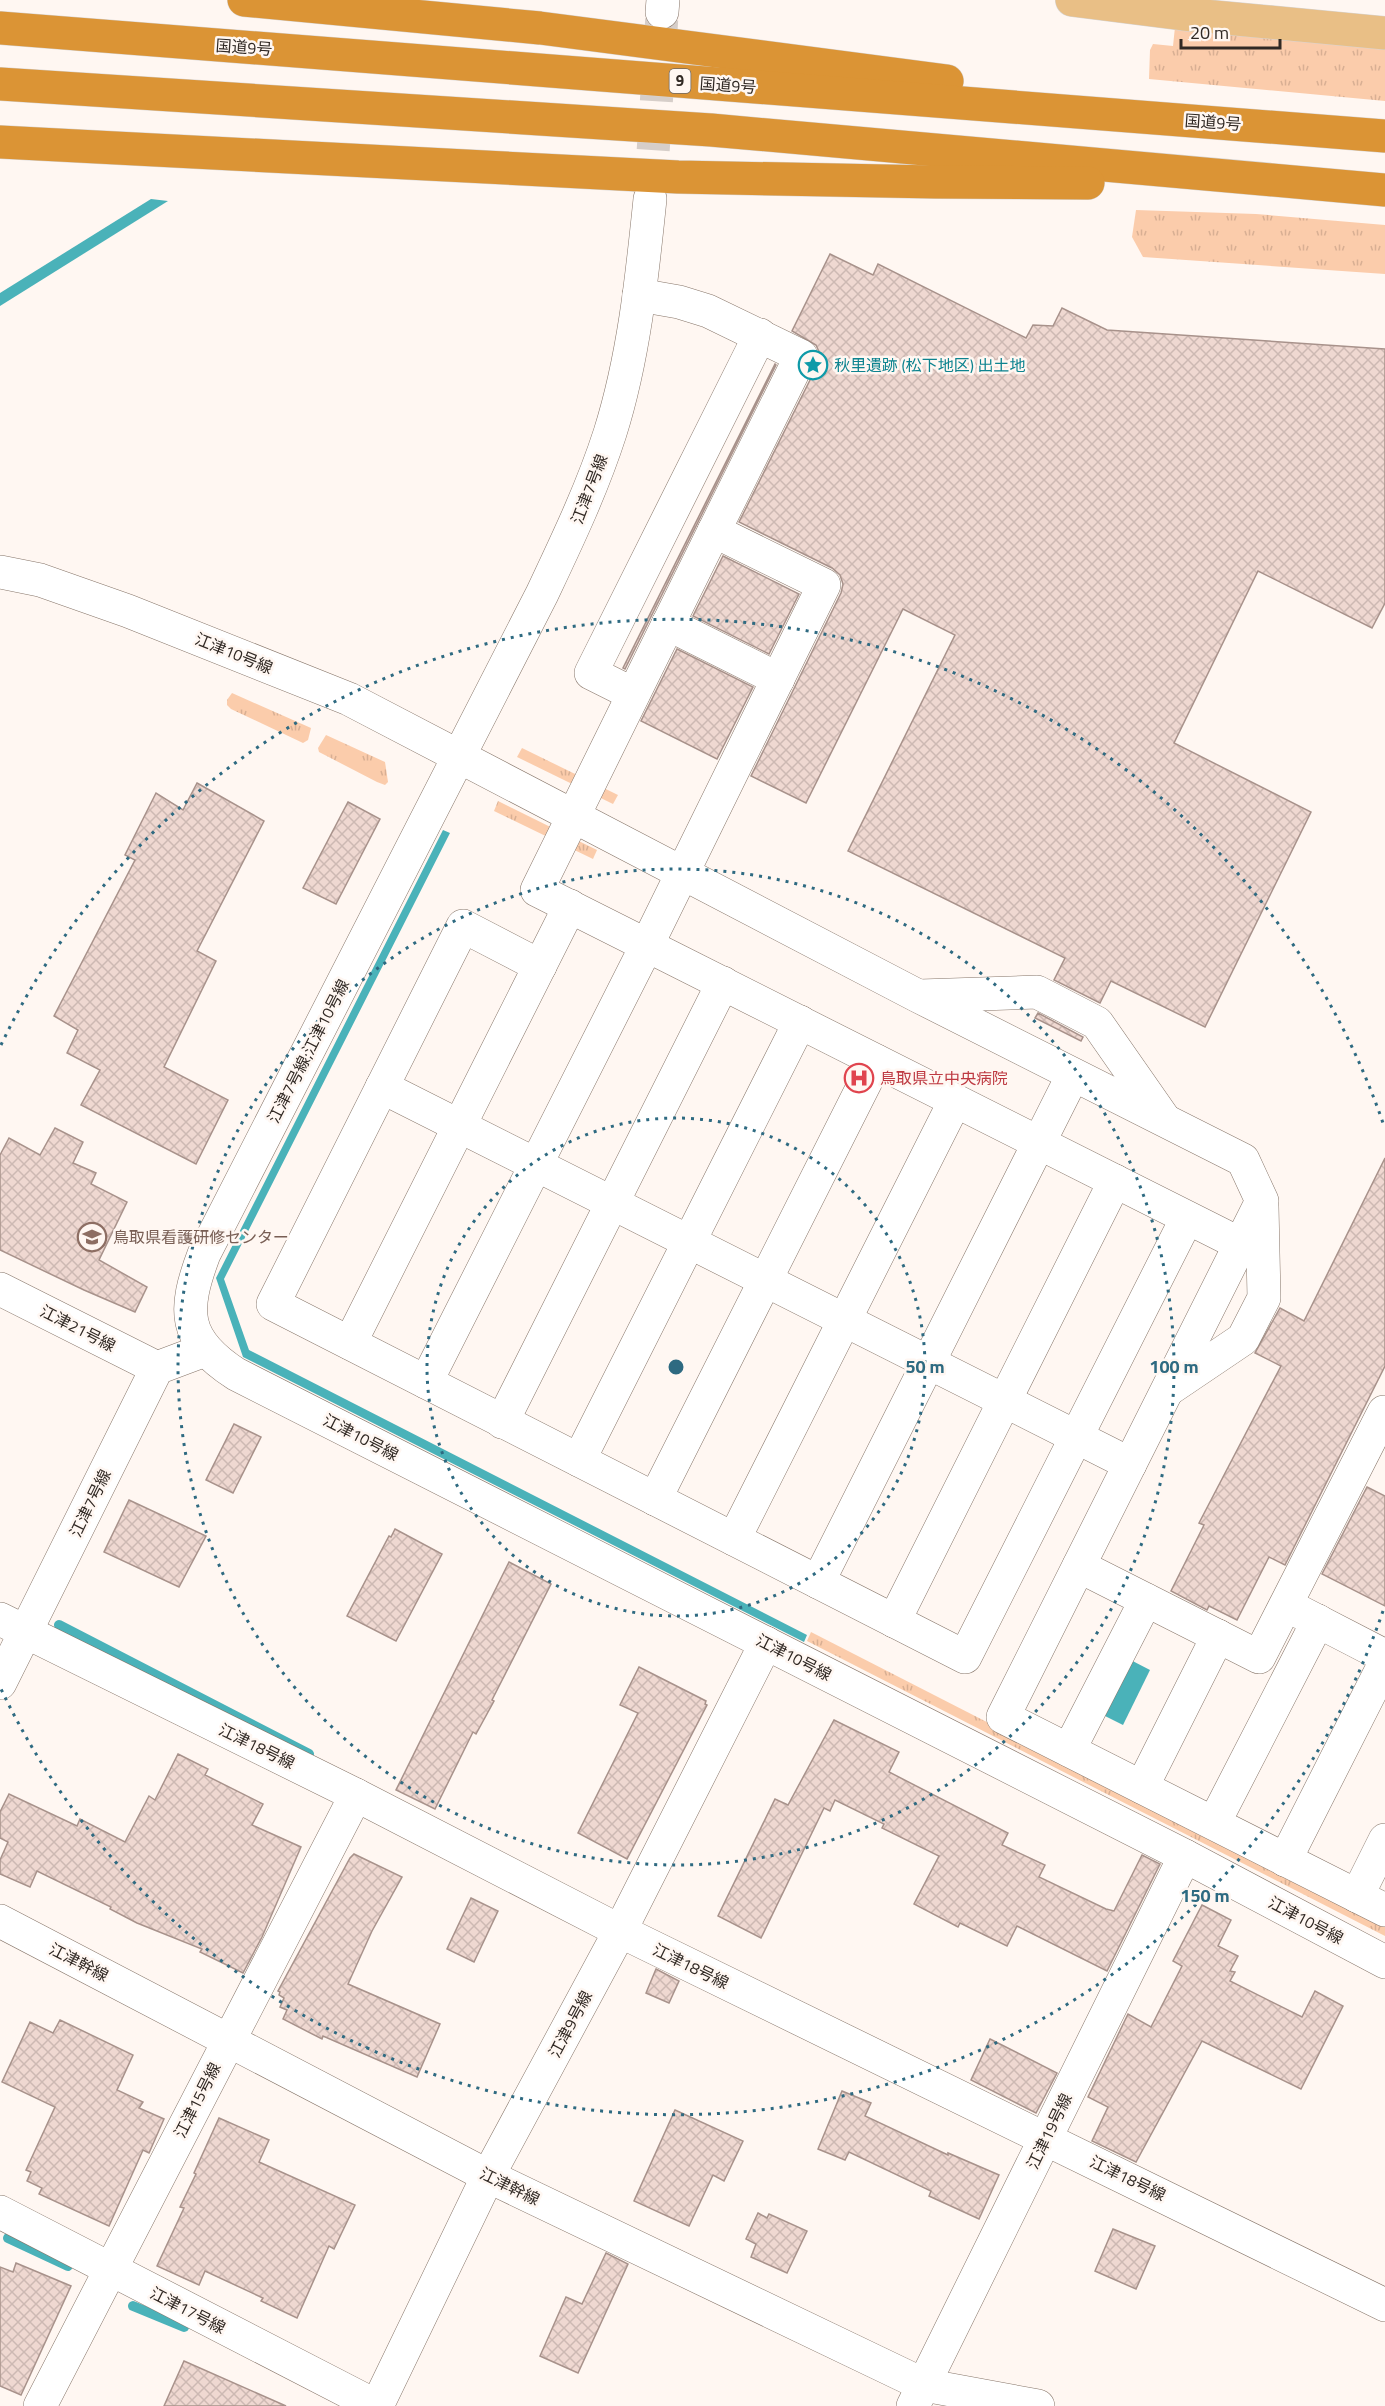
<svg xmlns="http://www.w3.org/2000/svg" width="1385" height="2406" viewBox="0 0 1385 2406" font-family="'Titillium Web','Noto Sans JP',sans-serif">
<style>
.grass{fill:url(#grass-tufts)}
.water{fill:#4ab2b9}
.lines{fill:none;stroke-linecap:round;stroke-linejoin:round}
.stream{stroke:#4ab2b9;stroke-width:10}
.building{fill:url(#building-cross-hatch);stroke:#a8928b;stroke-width:1.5}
.minor-tunnel{stroke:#d6cec9;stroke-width:33;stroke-dasharray:33 16;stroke-linecap:butt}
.minor-casing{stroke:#87766a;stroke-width:34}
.major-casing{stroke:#d6d4d3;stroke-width:34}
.highway-casing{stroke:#d6d4d3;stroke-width:34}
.minor{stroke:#fff;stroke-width:33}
.major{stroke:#e9bf86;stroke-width:33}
.highway{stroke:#db9435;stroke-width:33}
.ring{fill:none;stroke:#2e6a81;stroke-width:3;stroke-dasharray:3 6}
.labels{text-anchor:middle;stroke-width:5;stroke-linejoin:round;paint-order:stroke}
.shield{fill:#fff7f2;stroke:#6f6762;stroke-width:1.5}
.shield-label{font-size:15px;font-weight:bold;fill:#312924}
.street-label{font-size:16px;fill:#312924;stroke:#fff7f2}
.culture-label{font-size:16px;fill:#0d838f;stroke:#fff7f2;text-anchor:start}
.health-label{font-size:16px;fill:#be3a42;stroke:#fff7f2;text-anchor:start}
.education-label{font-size:16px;fill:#785e54;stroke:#fff7f2;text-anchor:start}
.centre{fill:#2e6a81;stroke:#fff7f2;stroke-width:3}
.ring-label{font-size:18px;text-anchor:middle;font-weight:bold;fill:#2e6a81;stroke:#fff7f2;stroke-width:5;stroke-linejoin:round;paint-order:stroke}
</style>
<defs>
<pattern id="grass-tufts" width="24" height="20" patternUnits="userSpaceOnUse" patternTransform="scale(1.5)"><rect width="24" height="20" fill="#fbccab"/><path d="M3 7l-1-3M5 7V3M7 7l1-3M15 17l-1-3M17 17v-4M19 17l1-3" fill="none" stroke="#d8af93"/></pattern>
<pattern id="building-cross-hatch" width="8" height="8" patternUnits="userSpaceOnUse" patternTransform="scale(1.5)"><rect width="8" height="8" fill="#efd8d1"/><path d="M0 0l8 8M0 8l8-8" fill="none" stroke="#cdb9b3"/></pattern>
</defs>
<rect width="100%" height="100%" fill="#fff7f2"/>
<!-- grass -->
<g class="grass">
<path d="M 1175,27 L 1385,49 L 1385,101 L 1149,79 L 1150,50 L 1153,44 L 1173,46 Z"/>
<path d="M 1136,210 L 1256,214 L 1385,225 L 1385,274 L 1143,257 L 1132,237 Z"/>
<path d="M 232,693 L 311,728 L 308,740 L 303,743 L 231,709 L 227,705 L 227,700 Z"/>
<path d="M 326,735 L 385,762 L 388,782 L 385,785 L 377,782 L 319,752 L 318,748 Z"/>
<path d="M 522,748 L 618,795 L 613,804 L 517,757 Z"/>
<path d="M 498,801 L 597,850 L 593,859 L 494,811 Z"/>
<path d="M 811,1632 L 1385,1926 L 1385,1936 L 807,1641 Z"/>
</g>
<!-- water -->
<g class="water">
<path d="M 151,199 L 168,201 L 0,306 L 0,293 Z"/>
<path d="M 443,830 L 450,833 L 224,1279 L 249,1350 L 807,1635 L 804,1642 L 243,1357 L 216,1278 Z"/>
<path d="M 1121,1655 L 1150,1670 L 1123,1725 L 1093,1710 Z"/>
</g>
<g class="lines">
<!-- stream -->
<g class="stream">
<path d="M 59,1625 L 309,1754"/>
<path d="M 8,2238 L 68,2266"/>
<path d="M 133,2306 L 184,2327"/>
</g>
</g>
<!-- building -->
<g class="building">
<path d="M 830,254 L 873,275 L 878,264 L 1026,338 L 1033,325 L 1053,326 L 1062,308 L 1107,330 L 1385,349 L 1385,603 L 1372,628 L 1258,571 L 1174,743 L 1311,812 L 1205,1027 L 1111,981 L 1100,1003 L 1054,980 L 1065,958 L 848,851 L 955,635 L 903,609 L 806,803 L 751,776 L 841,593 L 843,584 L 840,575 L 832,568 L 739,522 L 818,364 L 820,354 L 816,345 L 792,331 Z"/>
<path d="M 775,364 L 776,365 L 625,669 L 623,668 Z"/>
<path d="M 723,556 L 799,594 L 769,654 L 693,616 Z"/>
<path d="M 677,649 L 753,687 L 717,759 L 641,721 Z"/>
<path d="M 197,783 L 264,821 L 197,951 L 216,961 L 164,1067 L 228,1100 L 196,1164 L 81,1105 L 100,1070 L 67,1053 L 78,1030 L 54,1016 L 135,860 L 125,855 L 156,793 L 183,810 Z"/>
<path d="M 348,802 L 380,819 L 336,904 L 303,888 Z"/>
<path d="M 1038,1013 L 1083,1037 L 1081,1041 L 1035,1018 Z"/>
<path d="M 55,1128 L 83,1142 L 73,1163 L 96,1173 L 91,1184 L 127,1202 L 99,1260 L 147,1287 L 135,1312 L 84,1290 L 0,1250 L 0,1155 L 9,1138 L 40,1155 Z"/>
<path d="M 1385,1158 L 1385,1366 L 1285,1565 L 1269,1557 L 1237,1620 L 1209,1606 L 1207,1610 L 1171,1591 L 1204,1525 L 1199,1523 L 1281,1366 L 1255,1353 L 1280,1308 L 1304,1321 Z"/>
<path d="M 234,1424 L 261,1437 L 233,1493 L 206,1480 Z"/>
<path d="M 1367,1487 L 1385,1496 L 1385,1606 L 1322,1574 Z"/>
<path d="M 129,1500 L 206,1536 L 179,1587 L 104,1552 Z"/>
<path d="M 395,1529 L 442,1554 L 396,1641 L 347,1616 L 389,1536 L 391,1537 Z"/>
<path d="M 509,1562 L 551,1584 L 492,1700 L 494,1701 L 476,1734 L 473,1732 L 435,1809 L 396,1790 Z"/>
<path d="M 639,1667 L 706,1701 L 705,1704 L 707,1705 L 627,1859 L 578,1833 L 638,1713 L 620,1705 Z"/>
<path d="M 834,1720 L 899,1752 L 889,1772 L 1008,1833 L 1002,1845 L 1045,1865 L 1039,1877 L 1106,1909 L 1114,1911 L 1142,1855 L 1160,1864 L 1107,1971 L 1017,1926 L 1007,1946 L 960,1923 L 958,1927 L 914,1904 L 939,1856 L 882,1828 L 884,1824 L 835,1800 L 830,1811 L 824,1808 L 761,1938 L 718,1916 L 775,1799 L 788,1805 Z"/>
<path d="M 178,1754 L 208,1769 L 205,1775 L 263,1804 L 252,1825 L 301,1847 L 262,1937 L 243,1973 L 200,1952 L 202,1949 L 137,1923 L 110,1909 L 111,1907 L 37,1871 L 30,1887 L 0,1874 L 0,1860 L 8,1842 L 0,1838 L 0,1812 L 9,1794 L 77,1826 L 80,1819 L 125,1842 L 149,1796 L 155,1800 Z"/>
<path d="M 354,1854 L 402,1877 L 372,1931 L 348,1984 L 440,2024 L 417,2077 L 323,2036 L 322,2039 L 283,2019 L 287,2010 L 280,2007 L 284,1998 L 279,1995 L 280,1992 L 278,1991 L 350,1858 Z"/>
<path d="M 471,1898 L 498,1911 L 474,1962 L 447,1949 Z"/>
<path d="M 1202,1905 L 1231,1920 L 1218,1946 L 1238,1956 L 1230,1971 L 1235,1972 L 1230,1981 L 1302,2017 L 1315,1991 L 1343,2006 L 1301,2089 L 1202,2041 L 1136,2162 L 1092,2141 L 1108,2107 L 1088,2097 L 1128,2014 L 1151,2027 L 1182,1966 L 1173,1961 Z"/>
<path d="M 656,1969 L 679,1981 L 669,2003 L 646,1993 Z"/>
<path d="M 60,2020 L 133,2055 L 117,2090 L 143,2102 L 139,2108 L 164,2119 L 149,2153 L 143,2150 L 109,2226 L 39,2194 L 42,2188 L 27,2181 L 31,2172 L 26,2170 L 55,2107 L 2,2082 L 30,2022 L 53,2033 Z"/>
<path d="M 990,2039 L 1057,2073 L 1036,2113 L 971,2080 Z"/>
<path d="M 842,2091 L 871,2103 L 865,2116 L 948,2155 L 948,2153 L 999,2175 L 979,2219 L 929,2196 L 931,2191 L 849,2152 L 845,2160 L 818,2149 Z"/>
<path d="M 675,2110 L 743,2141 L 724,2181 L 713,2175 L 689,2226 L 634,2201 Z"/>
<path d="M 219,2118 L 269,2140 L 259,2162 L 355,2205 L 334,2249 L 329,2246 L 297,2318 L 261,2301 L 263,2298 L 205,2271 L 199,2285 L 157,2266 L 184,2208 L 180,2207 L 196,2174 L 194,2173 Z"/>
<path d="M 758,2213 L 767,2218 L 769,2214 L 807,2231 L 787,2273 L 751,2257 L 756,2244 L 746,2239 Z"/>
<path d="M 1113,2229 L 1155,2246 L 1136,2289 L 1095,2271 Z"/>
<path d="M 606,2253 L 628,2264 L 578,2373 L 540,2356 L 566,2297 L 582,2304 Z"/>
<path d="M 16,2263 L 71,2286 L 21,2395 L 0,2386 L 0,2267 L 13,2272 Z"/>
<path d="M 184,2361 L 286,2406 L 164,2406 Z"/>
</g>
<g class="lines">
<!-- minor-tunnel -->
<path class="minor-tunnel" d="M 650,199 L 662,15"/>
<!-- minor casing -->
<g class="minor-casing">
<g id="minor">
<path d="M 662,12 L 663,0"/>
<path d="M 650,199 C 642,277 634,357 610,433 C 592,489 567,541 542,594 L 204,1254 C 183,1310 182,1339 236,1374 L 1185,1856 L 1385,1962"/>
<path d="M 639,295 L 679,302 L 708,311 L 801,356 L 714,531"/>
<path d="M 0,572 L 40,580 L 128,611 L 349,699 L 918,996 L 1243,1160 L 1262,1201 L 1003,1717 L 1385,1910"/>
<path d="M 668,624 L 778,679"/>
<path d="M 633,694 L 591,673 L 760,335"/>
<path d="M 540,966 L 463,926 L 273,1304 L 965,1657 L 1187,1218"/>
<path d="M 920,996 L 1037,992 L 1097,1023 L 1164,1119"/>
<path d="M 382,1087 L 1130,1464"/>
<path d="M 0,1289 L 157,1368"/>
<path d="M 350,1343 L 570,906"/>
<path d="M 426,1382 L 647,945 L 824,585 L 714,531 L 537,890 L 678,961 L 1240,1244"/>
<path d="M 1169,1389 L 1243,1339 L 1264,1298 L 1262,1206"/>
<path d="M 502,1422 L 723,983"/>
<path d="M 579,1460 L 800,1022"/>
<path d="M 655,1499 L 876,1061"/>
<path d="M 734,1539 L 955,1101"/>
<path d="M 1079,1566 L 1259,1657 L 1384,1412"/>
<path d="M 818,1582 L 1073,1075"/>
<path d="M 1298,1611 L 1385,1656"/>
<path d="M 0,1619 L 356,1795 L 620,1931 L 1385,2305"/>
<path d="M 894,1621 L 1115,1181"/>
<path d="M 0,1683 L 157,1368 L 205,1350"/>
<path d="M 1069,1750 L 1146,1600"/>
<path d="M 1142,1787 L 1218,1636"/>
<path d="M 1214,1823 L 1318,1621"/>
<path d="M 1285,1860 L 1385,1663"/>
<path d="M 1357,1896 L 1385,1840"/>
<path d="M 0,1921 L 488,2176 L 924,2385 L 1038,2406"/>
<path d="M 0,2212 L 376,2406"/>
<path d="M 40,2406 L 356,1795"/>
<path d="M 377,2406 L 488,2176 L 620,1931 L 766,1643"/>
<path d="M 913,2406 L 1185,1856"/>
</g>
</g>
<!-- major casing -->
<g class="major-casing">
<path id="major" d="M 1072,0 L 1183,14 L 1385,33"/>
</g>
<!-- highway casing -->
<g class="highway-casing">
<g id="highway">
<path d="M 244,0 L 540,28 L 947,81"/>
<path d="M 0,28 L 1385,136"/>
<path d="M 0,84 L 711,130 L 1385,190"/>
<path d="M 0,142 L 678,177 L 936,182 L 1088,183"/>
</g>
</g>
<!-- minor -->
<use href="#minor" class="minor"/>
<!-- major -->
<use href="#major" class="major"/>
<!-- highway -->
<use href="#highway" class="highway"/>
</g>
<!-- distance rings -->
<g class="ring">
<circle cx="676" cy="1367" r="249"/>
<circle cx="676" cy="1367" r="498"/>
<path d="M1383 1611A748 748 0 0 1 1 1689M1 1045A748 748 0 0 1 1383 1123"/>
</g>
<!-- icons -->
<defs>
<g id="sight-ring" transform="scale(1.5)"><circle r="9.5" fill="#fff7f2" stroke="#0f9aa8" stroke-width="1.5"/><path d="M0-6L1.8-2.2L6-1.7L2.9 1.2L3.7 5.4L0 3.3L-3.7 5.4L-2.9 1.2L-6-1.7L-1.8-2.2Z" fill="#0f9aa8"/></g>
<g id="hospital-ring" transform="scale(1.5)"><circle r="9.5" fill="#fff7f2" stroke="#e0444e" stroke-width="1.5"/><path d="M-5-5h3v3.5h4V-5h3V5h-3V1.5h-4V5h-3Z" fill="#e0444e"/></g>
<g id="school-ring" transform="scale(1.5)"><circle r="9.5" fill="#fff7f2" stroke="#8d6e63" stroke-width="1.5"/><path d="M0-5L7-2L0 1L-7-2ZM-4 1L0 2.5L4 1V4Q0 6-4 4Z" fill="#8d6e63"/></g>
</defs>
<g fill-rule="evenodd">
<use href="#sight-ring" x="813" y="365"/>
<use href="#hospital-ring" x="859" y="1078"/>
<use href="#school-ring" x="92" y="1237"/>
</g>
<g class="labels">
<!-- shield labels -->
<rect class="shield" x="669.5" y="69" width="21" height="24" rx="4.5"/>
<g class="shield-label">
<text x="680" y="86">9</text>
</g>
<!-- street labels -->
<g class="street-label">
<text transform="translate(244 47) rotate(4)" y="6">国道9号</text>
<text transform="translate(728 85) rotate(4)" y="6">国道9号</text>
<text transform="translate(1213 122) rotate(4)" y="6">国道9号</text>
<text transform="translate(589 489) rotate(-69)" y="6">江津7号線</text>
<text transform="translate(234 653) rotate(22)" y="6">江津10号線</text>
<text transform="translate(308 1051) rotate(-63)" y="6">江津7号線;江津10号線</text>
<text transform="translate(78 1328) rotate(27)" y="6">江津21号線</text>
<text transform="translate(361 1437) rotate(27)" y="6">江津10号線</text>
<text transform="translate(90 1503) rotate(-64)" y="6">江津7号線</text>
<text transform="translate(794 1657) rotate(27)" y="6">江津10号線</text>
<text transform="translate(257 1746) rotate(26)" y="6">江津18号線</text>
<text transform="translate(1306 1920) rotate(28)" y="6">江津10号線</text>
<text transform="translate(79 1962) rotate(27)" y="6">江津幹線</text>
<text transform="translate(691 1966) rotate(26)" y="6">江津18号線</text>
<text transform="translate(570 2024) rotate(-62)" y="6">江津9号線</text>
<text transform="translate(197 2100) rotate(-63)" y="6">江津15号線</text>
<text transform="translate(1049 2131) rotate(-64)" y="6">江津19号線</text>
<text transform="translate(1128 2178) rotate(26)" y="6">江津18号線</text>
<text transform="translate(510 2186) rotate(26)" y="6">江津幹線</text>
<text transform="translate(188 2310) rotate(27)" y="6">江津17号線</text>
</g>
<!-- culture labels -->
<g class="culture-label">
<text x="834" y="371">秋里遺跡 (松下地区) 出土地</text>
</g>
<!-- health labels -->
<g class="health-label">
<text x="880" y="1084">鳥取県立中央病院</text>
</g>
<!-- education labels -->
<g class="education-label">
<text x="113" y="1243">鳥取県看護研修センター</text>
</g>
</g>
<circle cx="676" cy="1367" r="9" class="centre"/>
<g class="ring-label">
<text x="925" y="1373">50 m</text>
<text x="1174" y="1373">100 m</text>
<text x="1205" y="1902">150 m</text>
</g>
<!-- scale -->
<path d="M1181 39v9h99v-9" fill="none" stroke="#312924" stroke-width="3"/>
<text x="1190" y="39" font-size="18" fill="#312924" stroke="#fff7f2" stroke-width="4.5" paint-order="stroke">20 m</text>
</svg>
